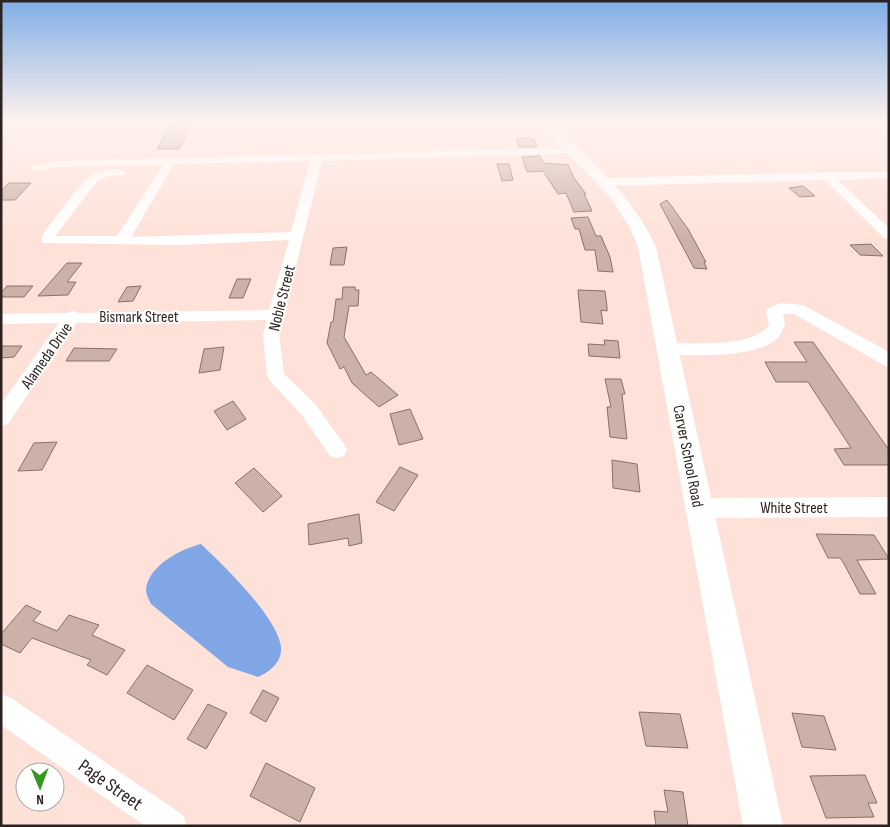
<svg xmlns="http://www.w3.org/2000/svg" width="890" height="827" viewBox="0 0 890 827" font-family="'Sofia Sans Condensed',sans-serif">
<style>
.water{fill:#81a6e6}
.building{fill:#ccb1a8;stroke:#897068}
.lines{fill:none;stroke-linecap:round;stroke-linejoin:round}
.minor{fill:#fff;fill-rule:evenodd}
.major{fill:#fff;fill-rule:evenodd}
.labels{text-anchor:middle;stroke-width:4;stroke-linejoin:round;paint-order:stroke}
.street-label{font-size:16px;fill:#2c221f;stroke:#fff}
.near-street-label{font-size:19px;fill:#2c221f;stroke:#fff}
</style>
<rect width="100%" height="100%" fill="#fee2d9"/>
<!-- water -->
<path class="water" d="M 201,544 C 224,566 272,612 280,642 C 285,659 272,671 258,677 L 228,667 L 151,604 C 149,600 146,594 146,589 C 149,565 181,549 201,544 Z"/>
<!-- building -->
<g class="building">
<path d="M 191,124 L 179,149 L 157,149 L 170,125 Z"/>
<path d="M 516,138 L 530,138 L 534,140 L 537,147 L 519,147 Z"/>
<path d="M 540,156 L 543,163 L 568,165 L 574,178 L 586,194 L 584,194 L 592,211 L 574,212 L 566,193 L 558,194 L 543,171 L 527,172 L 522,157 Z"/>
<path d="M 497,164 L 509,164 L 513,180 L 502,181 Z"/>
<path d="M 9,183 L 31,183 L 15,200 L 1,200 L 1,191 Z"/>
<path d="M 803,186 L 815,196 L 800,197 L 789,188 Z"/>
<path d="M 667,200 L 688,229 L 706,262 L 704,262 L 707,269 L 694,268 L 660,204 Z"/>
<path d="M 588,217 L 596,236 L 601,236 L 610,257 L 613,272 L 598,271 L 595,250 L 585,250 L 579,229 L 575,229 L 571,218 Z"/>
<path d="M 871,244 L 883,256 L 860,255 L 850,245 Z"/>
<path d="M 347,247 L 344,265 L 330,265 L 333,248 Z"/>
<path d="M 67,263 L 82,263 L 67,282 L 76,282 L 68,295 L 38,296 Z"/>
<path d="M 237,279 L 251,279 L 243,298 L 229,298 Z"/>
<path d="M 7,286 L 33,286 L 24,297 L 1,297 L 1,293 Z"/>
<path d="M 141,286 L 133,301 L 118,302 L 127,287 Z"/>
<path d="M 343,287 L 355,287 L 355,290 L 359,290 L 358,306 L 349,306 L 344,337 L 366,375 L 371,372 L 398,395 L 379,407 L 352,383 L 344,367 L 340,369 L 327,343 L 331,322 L 333,322 L 336,299 L 342,299 Z"/>
<path d="M 578,290 L 605,291 L 607,307 L 607,311 L 601,310 L 603,324 L 581,322 Z"/>
<path d="M 604,340 L 618,341 L 620,358 L 589,356 L 588,344 L 605,345 Z"/>
<path d="M 794,342 L 813,342 L 889,450 L 889,465 L 844,465 L 834,449 L 851,448 L 808,382 L 776,382 L 765,362 L 807,362 Z"/>
<path d="M 1,346 L 22,346 L 14,357 L 1,358 Z"/>
<path d="M 224,347 L 220,370 L 199,373 L 204,349 Z"/>
<path d="M 74,348 L 117,349 L 109,361 L 66,361 Z"/>
<path d="M 605,379 L 621,379 L 625,394 L 622,394 L 627,439 L 610,437 L 607,407 L 611,407 Z"/>
<path d="M 233,401 L 246,419 L 227,430 L 214,411 Z"/>
<path d="M 410,409 L 423,439 L 399,445 L 390,414 Z"/>
<path d="M 57,442 L 42,470 L 18,471 L 34,443 Z"/>
<path d="M 612,460 L 637,464 L 640,492 L 613,488 Z"/>
<path d="M 400,467 L 418,475 L 394,511 L 376,502 Z"/>
<path d="M 254,468 L 282,496 L 263,512 L 235,483 Z"/>
<path d="M 359,514 L 362,543 L 349,546 L 348,538 L 309,545 L 308,524 Z"/>
<path d="M 816,534 L 874,535 L 889,559 L 857,560 L 876,594 L 860,594 L 843,562 L 840,558 L 828,558 Z"/>
<path d="M 26,605 L 41,612 L 33,621 L 57,631 L 69,615 L 99,625 L 92,635 L 125,650 L 107,675 L 87,665 L 91,660 L 32,638 L 20,653 L 1,644 L 1,634 Z"/>
<path d="M 147,665 L 193,690 L 174,720 L 127,693 Z"/>
<path d="M 263,690 L 279,698 L 266,722 L 250,713 Z"/>
<path d="M 208,704 L 227,713 L 206,749 L 187,739 Z"/>
<path d="M 639,712 L 680,714 L 688,748 L 646,746 Z"/>
<path d="M 792,713 L 824,716 L 836,750 L 802,747 Z"/>
<path d="M 266,763 L 315,788 L 300,822 L 250,796 Z"/>
<path d="M 865,775 L 877,803 L 868,803 L 874,817 L 826,818 L 810,776 Z"/>
<path d="M 664,790 L 683,792 L 688,826 L 656,826 L 654,811 L 668,812 Z"/>
</g>
<g class="lines">
<!-- minor -->
<g class="minor">
<path d="M 573,148 L 577,149 L 577,153 L 322,161 L 279,334 L 284,374 L 315,404 L 344,444 L 347,450 L 344,456 L 337,458 L 330,456 L 301,414 L 270,381 L 267,376 L 263,334 L 267,320 L 76,323 L 8,424 L 1,426 L 1,404 L 59,323 L 1,324 L 1,314 L 67,313 L 73,311 L 79,313 L 269,310 L 289,240 L 181,245 L 43,243 L 41,240 L 44,232 C 58,215 73,191 89,177 C 97,170 118,165 126,173 L 124,175 L 108,176 L 98,180 L 55,236 L 117,236 L 163,165 L 56,167 L 37,171 L 31,168 L 33,166 L 56,161 ZM 310,161 L 291,232 L 131,237 L 174,164 Z"/>
<path d="M 826,172 L 889,172 L 889,178 L 838,180 L 889,228 L 889,239 L 884,238 L 825,180 L 605,186 L 599,182 L 605,178 Z"/>
<path d="M 781,303 L 803,305 L 882,348 L 889,353 L 889,368 L 794,314 L 783,314 L 785,324 C 783,328 781,334 778,338 C 756,359 696,355 668,355 L 662,353 L 660,349 L 662,345 L 668,343 C 692,343 757,348 769,324 L 766,312 L 768,308 Z"/>
<path d="M 889,497 L 889,517 L 699,518 L 691,515 L 688,508 L 691,501 L 699,498 Z"/>
<path d="M 1,694 L 11,698 L 183,815 L 187,826 L 145,826 L 1,725 Z"/>
</g>
<!-- major -->
<path class="major" d="M 538,123 L 552,123 C 592,161 632,195 656,247 L 783,826 L 743,826 L 638,247 L 630,228 L 611,198 Z"/>
</g>
<!-- sky -->
<linearGradient id="sky" x2="0" y2="1"><stop stop-color="#7faee7"/><stop offset="0.51" stop-color="#fff2ee"/><stop offset="1" stop-color="#fff2ee" stop-opacity="0"/></linearGradient>
<rect width="890" height="239" fill="url(#sky)"/>
<g class="labels">
<!-- street labels -->
<g class="street-label">
<text transform="translate(281 298) rotate(-76)" y="6">Noble Street</text>
<text x="139" y="322">Bismark Street</text>
<text transform="translate(46 355) rotate(-55)" y="6">Alameda Drive</text>
<text transform="translate(689 456) rotate(79)" y="6">Carver School Road</text>
<text x="794" y="513">White Street</text>
</g>
<!-- near-street labels -->
<g class="near-street-label">
<text transform="translate(111 784) rotate(35)" y="7">Page Street</text>
</g>
</g>
<!-- border -->
<rect width="890" height="827" fill="none" stroke="#2c221f" stroke-width="5"/>
<!-- north arrow -->
<g transform="translate(40 787) rotate(179)"><circle r="24" fill="#ffffff" stroke="#aba7a5"/>
<path d="M0-4L9 19L0 12L-9 19Z" fill="#35981e"/>
<text y="-8" font-size="14" font-weight="bold" text-anchor="middle" fill="#2c221f">N</text>
</g>
</svg>
